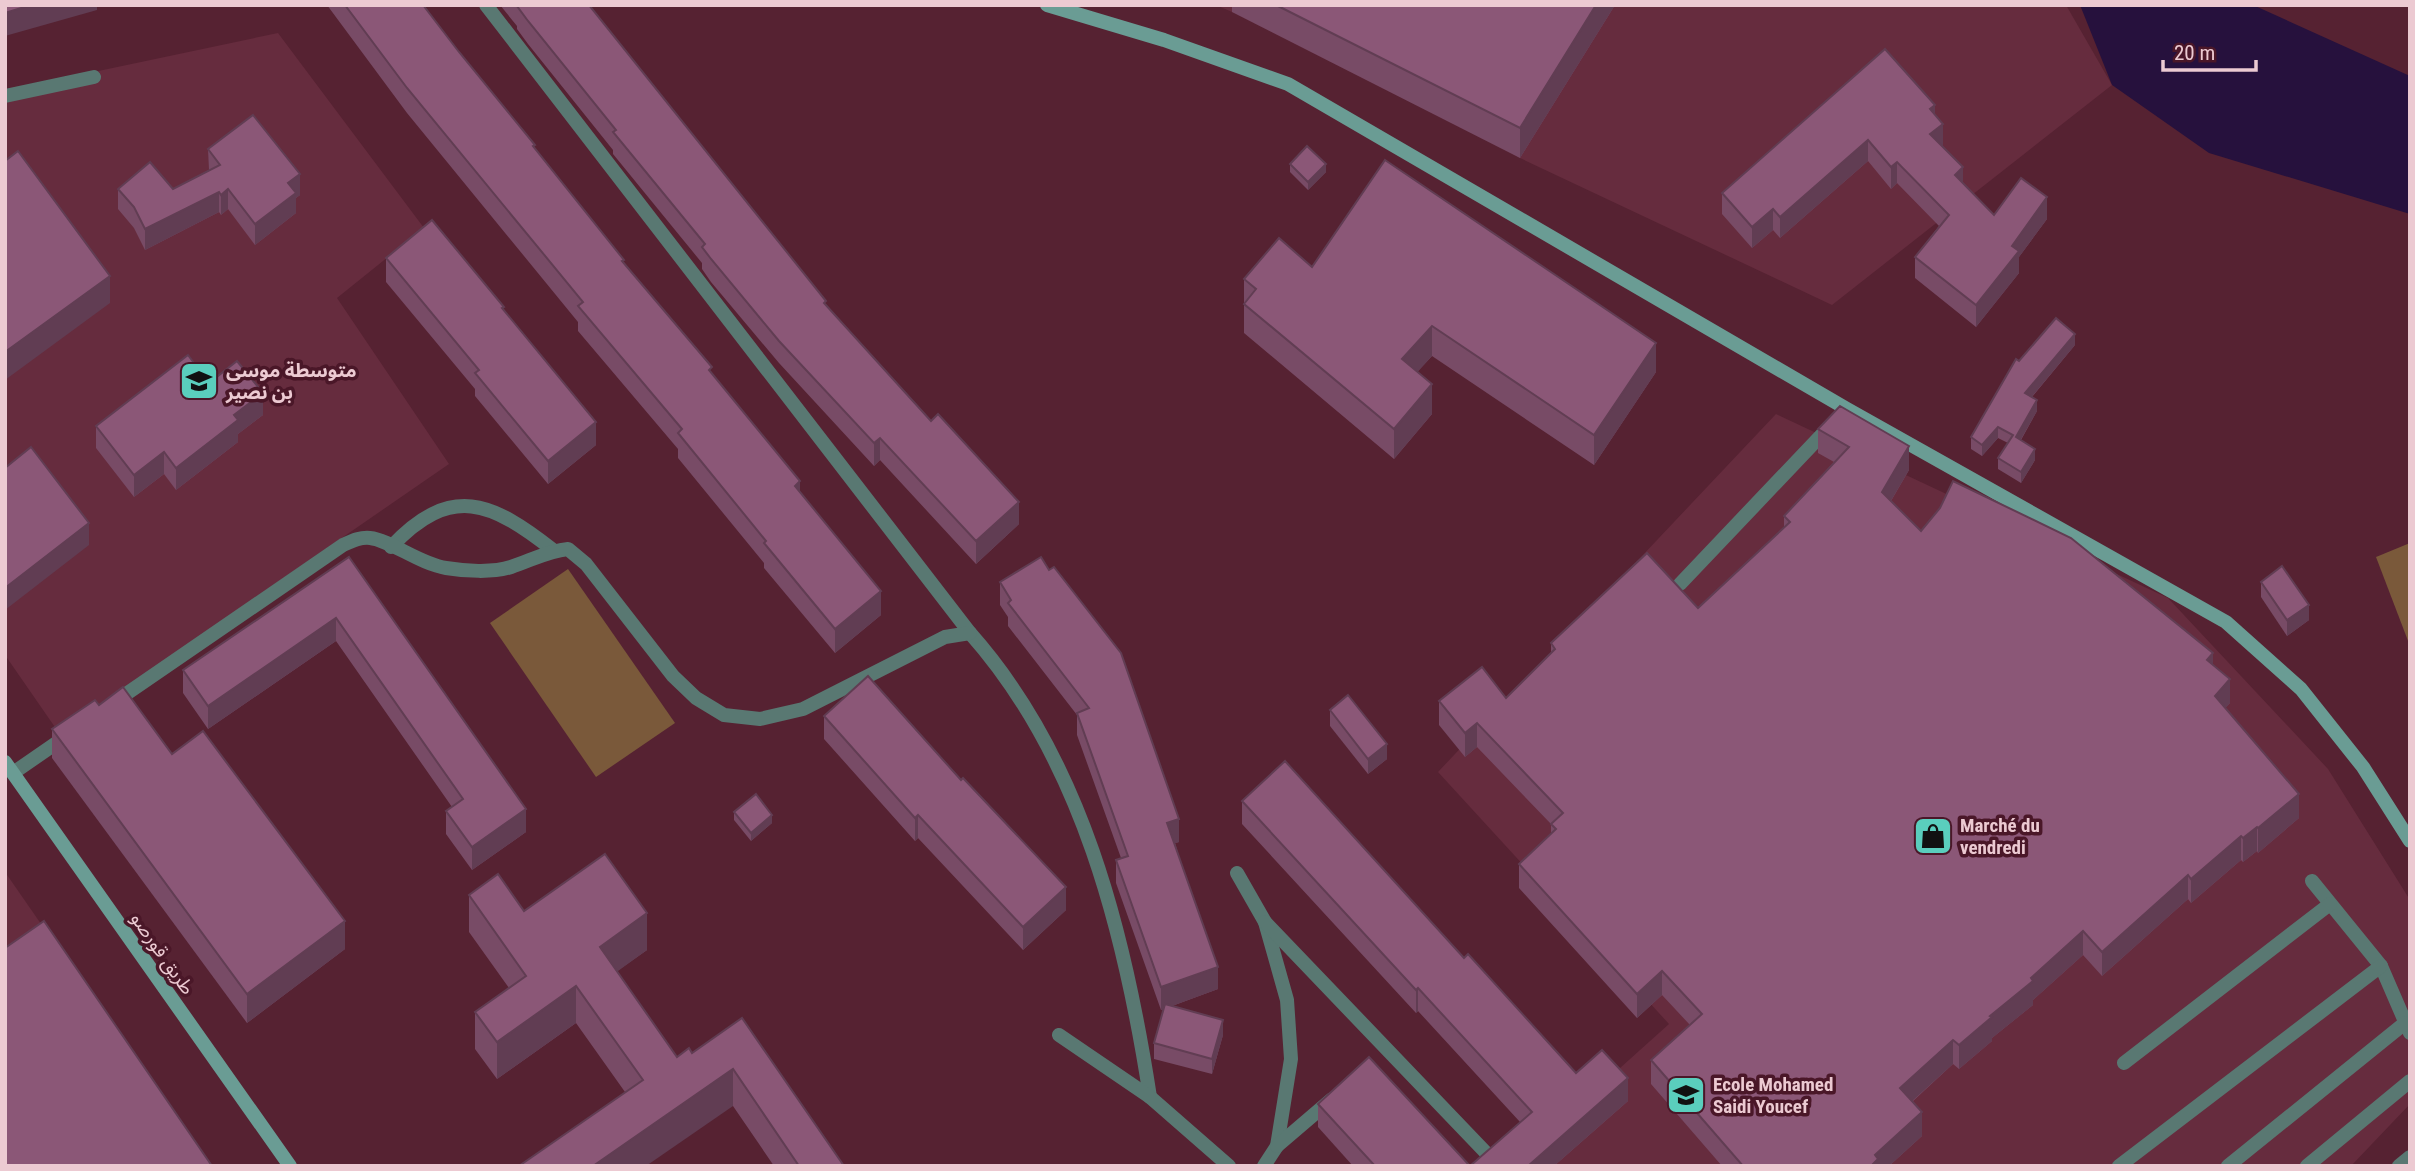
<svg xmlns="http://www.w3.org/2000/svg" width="2415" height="1171" viewBox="0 0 2415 1171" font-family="'Roboto Condensed','Noto Sans Arabic',sans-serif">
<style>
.built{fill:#662c3e}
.green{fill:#7a593a}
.water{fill:#26113d}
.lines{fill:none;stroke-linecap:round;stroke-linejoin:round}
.lane{stroke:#597872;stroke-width:14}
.street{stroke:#597872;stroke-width:14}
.secondary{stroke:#6a9c94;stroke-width:14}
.wall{fill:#784b66}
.shaded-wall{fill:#613d53}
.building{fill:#8b5777;stroke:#613d53;stroke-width:2}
.labels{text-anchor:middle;stroke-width:7;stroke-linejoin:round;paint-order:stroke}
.poi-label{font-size:19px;font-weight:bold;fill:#eccad2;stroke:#4a1728;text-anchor:start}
.street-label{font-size:19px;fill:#eccad2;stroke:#4a1728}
</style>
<rect width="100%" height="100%" fill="#562232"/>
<!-- built -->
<g class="built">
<path d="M 1216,5 L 2066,5 L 2112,85 L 1832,305 L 1520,158 L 1305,31 L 1232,12 Z"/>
<path d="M 278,33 L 424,228 L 337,298 L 449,464 L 59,733 L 5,655 L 5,95 L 32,85 Z"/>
<path d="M 1776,414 L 2168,598 L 2328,769 L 2410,900 L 2410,1104 L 2351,1166 L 1511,1166 L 1669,1024 L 1438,772 Z"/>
<path d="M 5,872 L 57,947 L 5,983 Z"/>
</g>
<!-- green -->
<g class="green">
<path d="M 2410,543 L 2410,646 L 2376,557 Z"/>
<path d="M 568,569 L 675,723 L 596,777 L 490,623 Z"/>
</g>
<!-- water -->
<path class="water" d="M 2080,5 L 2253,5 L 2410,76 L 2410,214 L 2209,153 L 2112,85 Z"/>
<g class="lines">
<!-- lane -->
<g class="lane">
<path d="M 1680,584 L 1831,425"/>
<path d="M 2312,881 L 2381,966 L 2410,1033"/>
<path d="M 2124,1063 L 2330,904"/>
<path d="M 2119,1166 L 2381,966"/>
<path d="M 2228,1166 L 2405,1023"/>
<path d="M 2307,1166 L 2410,1081"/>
</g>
<!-- street -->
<g class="street">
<path d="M 486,5 L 970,633 C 1082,759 1125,934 1150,1097"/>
<path d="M 5,96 L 94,77"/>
<path d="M 391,547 C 451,483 492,502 553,550"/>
<path d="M 113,703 L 343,545 C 352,541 360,537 370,538 C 390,540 420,564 446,568 C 464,571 493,573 511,567 C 530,561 547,551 568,549 L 586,564 L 673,676 L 696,698 L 724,715 L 760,719 L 803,709 L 945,637 L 970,633"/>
<path d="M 13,773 L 68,735"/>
<path d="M 1237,873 L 1265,922 L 1287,1000 L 1291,1059 L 1277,1146 L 1264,1166"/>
<path d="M 1265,922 L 1491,1158"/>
<path d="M 1059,1035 L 1150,1097 L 1229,1166"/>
<path d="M 1277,1146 L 1332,1099"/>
<path d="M 2399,1166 L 2410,1157"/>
</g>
<!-- secondary -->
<g class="secondary">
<path d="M 1047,5 L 1164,40 L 1288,84 L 1847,409 L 2226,622 L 2301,689 L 2363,767 L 2410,841"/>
<path d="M 5,762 L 290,1166"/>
</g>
</g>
<!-- wall -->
<g class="wall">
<path d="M 327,5 L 423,5 L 459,52 L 624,263 L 712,374 L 800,492 L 881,615 L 835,653 L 764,568 L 764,563 L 678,458 L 678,449 L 578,331 L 578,322 L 407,113 Z"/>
<path d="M 500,5 L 589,5 L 826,306 L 1019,524 L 976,564 L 880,460 L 874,466 L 779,363 L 711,282 L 702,269 L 702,263 L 613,154 L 613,150 L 528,44 L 517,29 L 517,26 Z"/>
<path d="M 1232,5 L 1615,5 L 1520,158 L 1232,12 Z"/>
<path d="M 1935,115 L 1942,146 L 1963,183 L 1994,215 L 2047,219 L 2019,257 L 2019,273 L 1976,327 L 1915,278 L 1915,257 L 1939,226 L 1897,183 L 1891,189 L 1868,161 L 1780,238 L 1773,230 L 1752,248 L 1722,214 L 1722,193 Z"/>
<path d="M 208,149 L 300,195 L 296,198 L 296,213 L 255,245 L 228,209 L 221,215 L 219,212 L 145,250 L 134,228 L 118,209 L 118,189 L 173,189 L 209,170 Z"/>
<path d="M 1290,164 L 1326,172 L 1308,190 L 1290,172 Z"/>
<path d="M 386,258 L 504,311 L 596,445 L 548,484 L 475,396 L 475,389 L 386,282 Z"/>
<path d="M 1312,267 L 1656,372 L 1594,465 L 1432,356 L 1417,372 L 1432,414 L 1394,459 L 1244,333 L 1244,279 Z"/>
<path d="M 2075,345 L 2032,397 L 2037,411 L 2021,440 L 2035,460 L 2021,483 L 1998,469 L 1998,458 L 2008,443 L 1998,438 L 1982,456 L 1971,449 L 1971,437 L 2019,361 Z"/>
<path d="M 209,383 L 263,415 L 238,434 L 238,442 L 176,490 L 164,474 L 134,497 L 96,448 L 96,426 Z"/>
<path d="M 1818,429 L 1909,470 L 1891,501 L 1921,531 L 2213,665 L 2230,703 L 2225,708 L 2299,818 L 2258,853 L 2257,851 L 2243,862 L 2241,860 L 2191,903 L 2188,899 L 2102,976 L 2083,955 L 2033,1000 L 2033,1005 L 1992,1038 L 1992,1041 L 1959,1069 L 1953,1064 L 1912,1102 L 1922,1136 L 1889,1166 L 1722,1166 L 1651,1084 L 1651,1060 L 1690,1025 L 1662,995 L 1637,1018 L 1519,888 L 1519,864 L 1551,834 L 1551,824 L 1477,747 L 1465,757 L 1439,725 L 1439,701 L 1506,698 L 1551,653 L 1551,643 L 1698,608 L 1784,528 L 1784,516 L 1834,462 L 1818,453 Z"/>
<path d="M 349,557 L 526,832 L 472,870 L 446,834 L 446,811 L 452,807 L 336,641 L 208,729 L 183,693 L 183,670 Z"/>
<path d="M 1041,557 L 1179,842 L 1175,843 L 1218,989 L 1172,1006 L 1223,1035 L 1212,1074 L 1154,1059 L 1154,1043 L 1164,1009 L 1161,1010 L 1116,883 L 1116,860 L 1121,858 L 1077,735 L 1077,715 L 1008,626 L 1008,617 L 1000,605 L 1000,582 Z"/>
<path d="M 2261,582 L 2309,620 L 2287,636 L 2261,597 Z"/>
<path d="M 1330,710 L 1387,759 L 1368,774 L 1330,726 Z"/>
<path d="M 824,716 L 961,780 L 1066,910 L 1023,950 L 918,838 L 915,841 L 824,739 Z"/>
<path d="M 52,729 L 172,754 L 345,949 L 247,1023 L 52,758 Z"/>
<path d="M 1242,801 L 1464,958 L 1576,1073 L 1628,1101 L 1554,1166 L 1470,1166 L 1520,1122 L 1418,1011 L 1416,1013 L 1242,824 Z"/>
<path d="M 734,812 L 772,823 L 751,841 L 734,820 Z"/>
<path d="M 469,895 L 647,950 L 617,971 L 677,1057 L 692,1053 L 742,1018 L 844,1166 L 774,1166 L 733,1106 L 625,1092 L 576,1023 L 497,1079 L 475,1049 L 475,1012 L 509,988 L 469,932 Z"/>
<path d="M 1318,1104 L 1470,1166 L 1353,1166 L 1318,1127 Z"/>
</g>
<!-- shaded-wall -->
<g class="shaded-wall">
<path d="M 31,5 L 97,5 L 97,10 L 5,36 L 5,13 Z"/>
<path d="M 1596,5 L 1615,5 L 1520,158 L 1520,128 Z"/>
<path d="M 1935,105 L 1935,127 L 1930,109 Z"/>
<path d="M 1943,124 L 1943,146 L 1930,156 L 1930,134 Z"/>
<path d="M 1868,140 L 1868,161 L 1780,238 L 1780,217 Z"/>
<path d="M 1897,162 L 1897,183 L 1891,189 L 1891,167 Z"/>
<path d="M 1326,164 L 1326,172 L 1308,190 L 1308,182 Z"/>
<path d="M 1963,167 L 1963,189 L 1955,175 Z"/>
<path d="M 300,174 L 300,195 L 296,198 L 296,213 L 255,245 L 255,224 L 288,183 Z"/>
<path d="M 228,189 L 228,209 L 221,215 L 221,195 Z"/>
<path d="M 219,192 L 219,212 L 145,250 L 145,229 Z"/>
<path d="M 2047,197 L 2047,219 L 2019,257 L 2019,273 L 1976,327 L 1976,305 L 2012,246 Z"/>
<path d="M 1773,209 L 1773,230 L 1752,248 L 1752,227 Z"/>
<path d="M 110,276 L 110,303 L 5,380 L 5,352 Z"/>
<path d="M 1432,326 L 1432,356 L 1402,389 L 1402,359 Z"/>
<path d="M 2075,334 L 2075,345 L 2025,405 L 2025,393 Z"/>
<path d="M 1656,343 L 1656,372 L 1594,465 L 1594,435 Z"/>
<path d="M 1432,384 L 1432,414 L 1394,459 L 1394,429 Z"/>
<path d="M 263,393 L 263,415 L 238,434 L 238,442 L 176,490 L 176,468 L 234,415 Z"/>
<path d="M 2037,400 L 2037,411 L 2016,448 L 2016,437 Z"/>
<path d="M 596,422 L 596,445 L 548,484 L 548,461 Z"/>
<path d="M 1998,427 L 1998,438 L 1982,456 L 1982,445 Z"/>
<path d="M 880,438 L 880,460 L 874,466 L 874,443 Z"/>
<path d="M 1909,446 L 1909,470 L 1882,516 L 1882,492 Z"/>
<path d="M 2035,449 L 2035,460 L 2021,483 L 2021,472 Z"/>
<path d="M 164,452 L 164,474 L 134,497 L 134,475 Z"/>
<path d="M 800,481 L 800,506 L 795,486 Z"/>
<path d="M 1019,502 L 1019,524 L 976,564 L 976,541 Z"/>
<path d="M 89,523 L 89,545 L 5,610 L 5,588 Z"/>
<path d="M 881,591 L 881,615 L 835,653 L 835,629 Z"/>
<path d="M 2309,605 L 2309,620 L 2287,636 L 2287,620 Z"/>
<path d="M 336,618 L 336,641 L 208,729 L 208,706 Z"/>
<path d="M 2213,653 L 2213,677 L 2207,660 Z"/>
<path d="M 2230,679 L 2230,703 L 2215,720 L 2215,696 Z"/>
<path d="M 1477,723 L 1477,747 L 1465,757 L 1465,733 Z"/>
<path d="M 1387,744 L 1387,759 L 1368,774 L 1368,759 Z"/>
<path d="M 2299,794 L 2299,818 L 2258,853 L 2258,828 Z"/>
<path d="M 526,809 L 526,832 L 472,870 L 472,847 Z"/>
<path d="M 772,815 L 772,823 L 751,841 L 751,833 Z"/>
<path d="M 918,815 L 918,838 L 915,841 L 915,818 Z"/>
<path d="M 1179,819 L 1179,842 L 1167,846 L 1167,823 Z"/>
<path d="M 2257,827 L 2257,851 L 2243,862 L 2243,838 Z"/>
<path d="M 2241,836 L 2241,860 L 2191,903 L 2191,879 Z"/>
<path d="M 2188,875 L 2188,899 L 2102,976 L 2102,952 Z"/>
<path d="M 1066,887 L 1066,910 L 1023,950 L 1023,927 Z"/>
<path d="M 647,913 L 647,950 L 600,984 L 600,947 Z"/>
<path d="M 345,921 L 345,949 L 247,1023 L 247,994 Z"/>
<path d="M 2083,931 L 2083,955 L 2033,1000 L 2033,1005 L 1992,1038 L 1992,1041 L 1959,1069 L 1959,1045 L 2031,978 Z"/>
<path d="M 1218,967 L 1218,989 L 1161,1010 L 1161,987 Z"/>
<path d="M 1662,971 L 1662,995 L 1637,1018 L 1637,994 Z"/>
<path d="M 576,986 L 576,1023 L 497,1079 L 497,1042 Z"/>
<path d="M 1418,988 L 1418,1011 L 1416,1013 L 1416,990 Z"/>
<path d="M 1223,1020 L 1223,1035 L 1212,1074 L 1212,1059 Z"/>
<path d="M 1953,1040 L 1953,1064 L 1900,1112 L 1900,1088 Z"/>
<path d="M 733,1069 L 733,1106 L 646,1166 L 593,1166 Z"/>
<path d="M 1628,1078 L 1628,1101 L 1554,1166 L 1528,1166 Z"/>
<path d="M 1922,1112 L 1922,1136 L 1889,1166 L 1871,1166 L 1875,1155 Z"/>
</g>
<!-- building -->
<g class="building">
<path d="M 5,5 L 31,5 L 5,13 Z"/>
<path d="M 345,5 L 423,5 L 459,52 L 535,145 L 533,146 L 624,260 L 622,261 L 712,367 L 709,370 L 800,481 L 795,486 L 881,591 L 835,629 L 764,543 L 766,541 L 678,433 L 682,429 L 578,306 L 583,302 L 407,88 Z"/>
<path d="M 518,5 L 589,5 L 826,301 L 824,303 L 931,421 L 938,414 L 1019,502 L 976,541 L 880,438 L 874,443 L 779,341 L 711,259 L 702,247 L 705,244 L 613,132 L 616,130 L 528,21 L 517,6 Z"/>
<path d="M 1276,5 L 1596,5 L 1520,128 Z"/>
<path d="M 1885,49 L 1935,105 L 1930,109 L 1943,124 L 1930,134 L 1963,167 L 1955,175 L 1994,215 L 2021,178 L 2047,197 L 2012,246 L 2019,251 L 1976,305 L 1915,257 L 1949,215 L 1897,162 L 1891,167 L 1868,140 L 1780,217 L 1773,209 L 1752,227 L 1722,193 Z"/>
<path d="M 253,115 L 300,174 L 288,183 L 296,193 L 255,224 L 228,189 L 221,195 L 219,192 L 145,229 L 134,207 L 118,189 L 150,162 L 173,189 L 220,165 L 208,149 Z"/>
<path d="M 1307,146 L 1326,164 L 1308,182 L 1290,164 Z"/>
<path d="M 18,151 L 110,276 L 5,352 L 5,161 Z"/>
<path d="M 1385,160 L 1656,343 L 1594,435 L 1432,326 L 1402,359 L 1432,384 L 1394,429 L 1244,304 L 1256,289 L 1244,279 L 1279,238 L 1312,267 Z"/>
<path d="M 432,220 L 504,307 L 502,308 L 596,422 L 548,461 L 475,373 L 479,370 L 386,258 Z"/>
<path d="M 2056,318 L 2075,334 L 2025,393 L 2037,400 L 2016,437 L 2035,449 L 2021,472 L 1998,458 L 2013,435 L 1998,427 L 1982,445 L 1971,437 L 2016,359 L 2019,361 Z"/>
<path d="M 188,355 L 209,383 L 237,361 L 263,393 L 234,415 L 238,420 L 176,468 L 164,452 L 134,475 L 96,426 Z"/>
<path d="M 1840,406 L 1909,446 L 1882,492 L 1921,531 L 1940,508 L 1953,481 L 2071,538 L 2213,653 L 2207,660 L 2230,679 L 2215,696 L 2299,794 L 2258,828 L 2257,827 L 2243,838 L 2241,836 L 2191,879 L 2188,875 L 2102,952 L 2083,931 L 2031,978 L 2033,981 L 1990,1016 L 1992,1017 L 1959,1045 L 1953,1040 L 1900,1088 L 1922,1112 L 1875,1155 L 1878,1159 L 1871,1166 L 1743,1166 L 1651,1060 L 1702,1014 L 1662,971 L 1637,994 L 1519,864 L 1556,829 L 1551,824 L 1563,813 L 1477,723 L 1465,733 L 1439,701 L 1482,667 L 1506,698 L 1555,649 L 1551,643 L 1647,553 L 1698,608 L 1790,522 L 1784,516 L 1849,447 L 1818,429 Z"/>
<path d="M 31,447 L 89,523 L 5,588 L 5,468 Z"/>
<path d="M 349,557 L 526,809 L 472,847 L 446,811 L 463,799 L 336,618 L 208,706 L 183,670 Z"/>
<path d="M 1041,557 L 1049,570 L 1054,567 L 1121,653 L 1179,819 L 1167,823 L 1218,967 L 1161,987 L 1116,860 L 1128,856 L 1077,713 L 1089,708 L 1008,603 L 1011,600 L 1000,582 Z"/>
<path d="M 2282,566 L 2309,605 L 2287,620 L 2261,582 Z"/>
<path d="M 868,676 L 961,780 L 963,778 L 1066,887 L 1023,927 L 918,815 L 915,818 L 824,716 Z"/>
<path d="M 123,687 L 172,754 L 203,731 L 345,921 L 247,994 L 52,729 L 95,700 L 99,705 Z"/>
<path d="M 1348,695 L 1387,744 L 1368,759 L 1330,710 Z"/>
<path d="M 1285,761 L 1464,958 L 1468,954 L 1576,1073 L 1602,1050 L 1628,1078 L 1528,1166 L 1470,1166 L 1532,1112 L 1418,988 L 1416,990 L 1242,801 Z"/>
<path d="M 756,794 L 772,815 L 751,833 L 734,812 Z"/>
<path d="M 605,854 L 647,913 L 600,947 L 677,1057 L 689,1048 L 692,1053 L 742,1018 L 844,1166 L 799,1166 L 733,1069 L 593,1166 L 519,1166 L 643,1080 L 576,986 L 497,1042 L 475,1012 L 526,976 L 469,895 L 498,874 L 524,911 Z"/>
<path d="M 44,921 L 212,1166 L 5,1166 L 5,948 Z"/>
<path d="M 1165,1004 L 1223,1020 L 1212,1059 L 1154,1043 Z"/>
<path d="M 1369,1057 L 1470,1166 L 1375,1166 L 1318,1104 Z"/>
</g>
<!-- icons -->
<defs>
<g id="school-square" transform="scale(2.0125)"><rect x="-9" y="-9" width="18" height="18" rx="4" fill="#5acebd" stroke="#4a1728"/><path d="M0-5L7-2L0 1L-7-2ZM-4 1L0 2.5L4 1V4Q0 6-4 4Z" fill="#111"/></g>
<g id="shop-square" transform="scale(2.0125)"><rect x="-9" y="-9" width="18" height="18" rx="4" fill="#5acebd" stroke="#4a1728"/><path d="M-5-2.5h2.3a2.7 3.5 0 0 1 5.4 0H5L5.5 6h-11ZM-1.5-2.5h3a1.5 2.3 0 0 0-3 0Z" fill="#111"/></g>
</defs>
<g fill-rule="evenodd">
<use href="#school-square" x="199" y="381"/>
<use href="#shop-square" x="1933" y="836"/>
<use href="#school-square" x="1686" y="1095"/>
</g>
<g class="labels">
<!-- poi labels -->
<g class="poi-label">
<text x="226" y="377">متوسطة موسى<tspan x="226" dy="22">بن نصير</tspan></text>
<text x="1960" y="832">Marché du<tspan x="1960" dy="22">vendredi</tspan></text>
<text x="1713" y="1091">Ecole Mohamed<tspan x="1713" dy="22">Saidi Youcef</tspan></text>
</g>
<!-- street labels -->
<g class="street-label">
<text transform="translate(163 953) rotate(55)" y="7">طريق قورصو</text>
</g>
</g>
<!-- border -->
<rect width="2415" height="1171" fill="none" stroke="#eccad2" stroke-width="14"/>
<!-- scale -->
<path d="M2163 60v10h93v-10" fill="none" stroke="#eccad2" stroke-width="3.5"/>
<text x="2174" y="60" font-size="21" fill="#eccad2" stroke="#4a1728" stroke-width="5" paint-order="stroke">20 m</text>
</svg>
